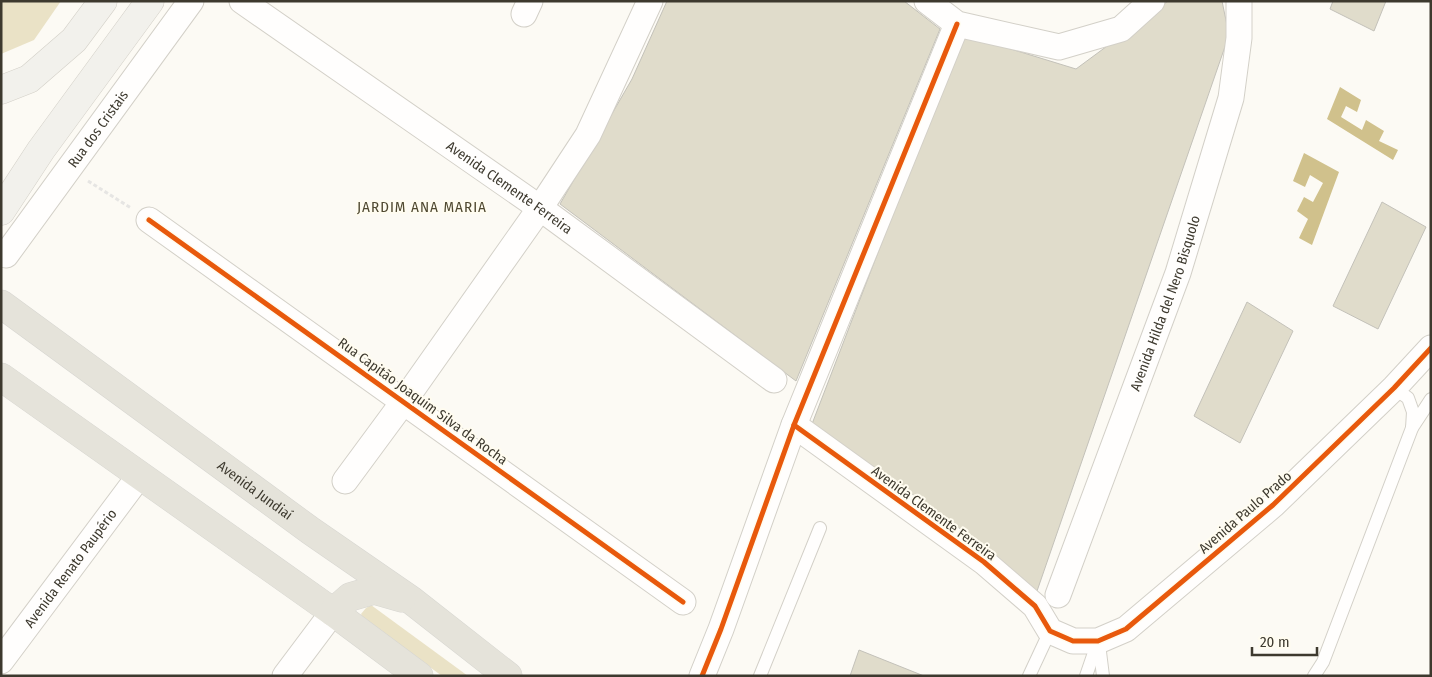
<svg xmlns="http://www.w3.org/2000/svg" width="1432" height="677" viewBox="0 0 1432 677" font-family="'Fira Sans Condensed',sans-serif">
<style>
.green{fill:#eae2c6}
.water{fill:#d0c18c}
.building{fill:#e0dccb;stroke:#c3c1b9}
.lines{fill:none;stroke-linecap:round;stroke-linejoin:round}
.service-casing{stroke:#d3d0c8;stroke-width:14}
.minor-casing{stroke:#d3d0c8;stroke-width:27}
.secondary-casing{stroke:#d3d0c8;stroke-width:29}
.primary-casing{stroke:#d7d6d1;stroke-width:29}
.path{stroke:#e6e5e3;stroke-width:3;stroke-dasharray:4 2.5;stroke-linecap:butt}
.service{stroke:#fffefd;stroke-width:12}
.minor{stroke:#fffefd;stroke-width:25}
.secondary{stroke:#f2f1ec;stroke-width:28}
.primary{stroke:#e5e3da;stroke-width:28}
.cycleway-casing{stroke:#fffcf0;stroke-width:8}
.cycleway{stroke:#e8590c;stroke-width:5}
.labels{text-anchor:middle;stroke-width:4;stroke-linejoin:round;paint-order:stroke}
.street-label{font-size:14px;fill:#3d392e;stroke:#fffcf0}
.neighbourhood-label{font-size:15px;letter-spacing:1px;fill:#4f4830;stroke:#fffcf0}
</style>
<rect width="100%" height="100%" fill="#fcfaf4"/>
<!-- green -->
<g class="green">
<path d="M 1,1 L 61,1 L 34,40 L 1,54 Z"/>
<path d="M 371,605 L 468,676 L 442,676 L 363,618 L 361,614 L 366,608 Z"/>
</g>
<!-- water -->
<g class="water">
<path d="M 1340,87 L 1361,100 L 1357,112 L 1346,106 L 1341,117 L 1362,130 L 1366,120 L 1384,131 L 1379,141 L 1398,150 L 1393,160 L 1327,119 Z"/>
<path d="M 1304,153 L 1339,172 L 1312,245 L 1299,238 L 1308,219 L 1297,211 L 1304,197 L 1313,202 L 1323,183 L 1310,175 L 1305,187 L 1293,181 Z"/>
</g>
<!-- building -->
<g class="building">
<path d="M 667,1 L 904,1 L 940,29 L 796,381 L 560,204 L 632,79 Z"/>
<path d="M 1168,1 L 1222,1 L 1229,35 L 1036,594 L 812,424 L 962,34 L 1076,69 Z"/>
<path d="M 1333,1 L 1386,1 L 1374,31 L 1330,9 Z"/>
<path d="M 1382,202 L 1426,227 L 1378,329 L 1333,306 Z"/>
<path d="M 1247,302 L 1293,331 L 1240,443 L 1194,416 Z"/>
<path d="M 859,650 L 924,676 L 850,676 Z"/>
</g>
<g class="lines">
<!-- service casing -->
<g class="service-casing">
<g id="service">
<path d="M 1394,388 L 1408,398 L 1413,412 L 1412,428"/>
<path d="M 1099,644 L 1103,676"/>
<path d="M 760,676 L 820,528"/>
<path d="M 1029,676 L 1050,631"/>
<path d="M 1086,676 L 1098,641"/>
<path d="M 1314,676 L 1323,662 L 1412,428 L 1431,399"/>
</g>
</g>
<!-- minor casing -->
<g class="minor-casing">
<g id="minor">
<path id="s1" d="M 242,1 L 540,208 L 774,380"/>
<path d="M 927,1 L 957,24 L 1059,47 L 1121,29 L 1152,1"/>
<path d="M 524,14 L 530,1"/>
<path d="M 149,220 L 683,602"/>
<path id="s2" d="M 6,255 L 191,1"/>
<path d="M 794,425 L 984,562 L 1035,606 L 1050,631 L 1073,641 L 1098,641 L 1126,629 L 1273,505 L 1394,388 L 1431,348"/>
<path d="M 345,481 L 404,401 L 540,208 L 588,135 L 650,1"/>
<path id="s3" d="M 1058,595 L 1178,273 L 1231,98 L 1239,38 L 1239,1"/>
<path id="s4" d="M 1,661 L 140,475"/>
<path d="M 285,676 L 333,612"/>
<path d="M 702,676 L 721,629 L 794,425 L 957,24"/>
</g>
</g>
<!-- secondary casing -->
<g class="secondary-casing">
<g id="secondary">
<path d="M 1,90 L 29,79 L 74,40 L 103,1"/>
<path d="M 1,211 L 41,150 L 150,1"/>
</g>
</g>
<!-- primary casing -->
<g class="primary-casing">
<g id="primary">
<path id="s5" d="M 1,304 L 311,531 L 411,600 L 508,676"/>
<path d="M 1,377 L 333,612 L 419,676"/>
<path d="M 333,612 L 350,597 L 374,590 L 402,598"/>
</g>
</g>
<!-- path -->
<path class="path" d="M 88,181 L 131,208"/>
<!-- service -->
<use href="#service" class="service"/>
<!-- minor -->
<use href="#minor" class="minor"/>
<!-- secondary -->
<use href="#secondary" class="secondary"/>
<!-- primary -->
<use href="#primary" class="primary"/>
<!-- cycleway casing -->
<g class="cycleway-casing">
<g id="cycleway">
<path d="M 149,220 L 683,602"/>
<path d="M 794,425 L 984,562 L 1035,606 L 1050,631 L 1073,641 L 1098,641 L 1126,629 L 1273,505 L 1394,388 L 1431,348"/>
<path d="M 702,676 L 721,629 L 794,425 L 957,24"/>
</g>
</g>
<!-- cycleway -->
<use href="#cycleway" class="cycleway"/>
</g>
<g class="labels">
<!-- street labels -->
<g class="street-label">
<text dy="5" stroke="none"><textPath href="#s2" startOffset="156">Rua dos Cristais</textPath></text>
<text dy="5" stroke="none"><textPath href="#s1" startOffset="326">Avenida Clemente Ferreira</textPath></text>
<text dy="5" stroke="none"><textPath href="#s3" startOffset="311">Avenida Hilda del Nero Bisquolo</textPath></text>
<text transform="translate(423 401) rotate(36)" y="5">Rua Capitão Joaquim Silva da Rocha</text>
<text dy="5" stroke="none"><textPath href="#s5" startOffset="315">Avenida Jundiaí</textPath></text>
<text transform="translate(1245 512) rotate(-41)" y="5">Avenida Paulo Prado</text>
<text transform="translate(934 513) rotate(36)" y="5">Avenida Clemente Ferreira</text>
<text dy="5" stroke="none"><textPath href="#s4" startOffset="116">Avenida Renato Paupério</textPath></text>
</g>
<!-- neighbourhood labels -->
<g class="neighbourhood-label">
<text x="422" y="212">JARDIM ANA MARIA</text>
</g>
</g>
<!-- border -->
<rect width="1432" height="677" fill="none" stroke="#3d392e" stroke-width="5"/>
<!-- scale -->
<path d="M1252 647v8h65v-8" fill="none" stroke="#3d392e" stroke-width="2.5"/>
<text x="1260" y="647" font-size="15" fill="#3d392e" stroke="#fffcf0" stroke-width="4" paint-order="stroke">20 m</text>
</svg>
